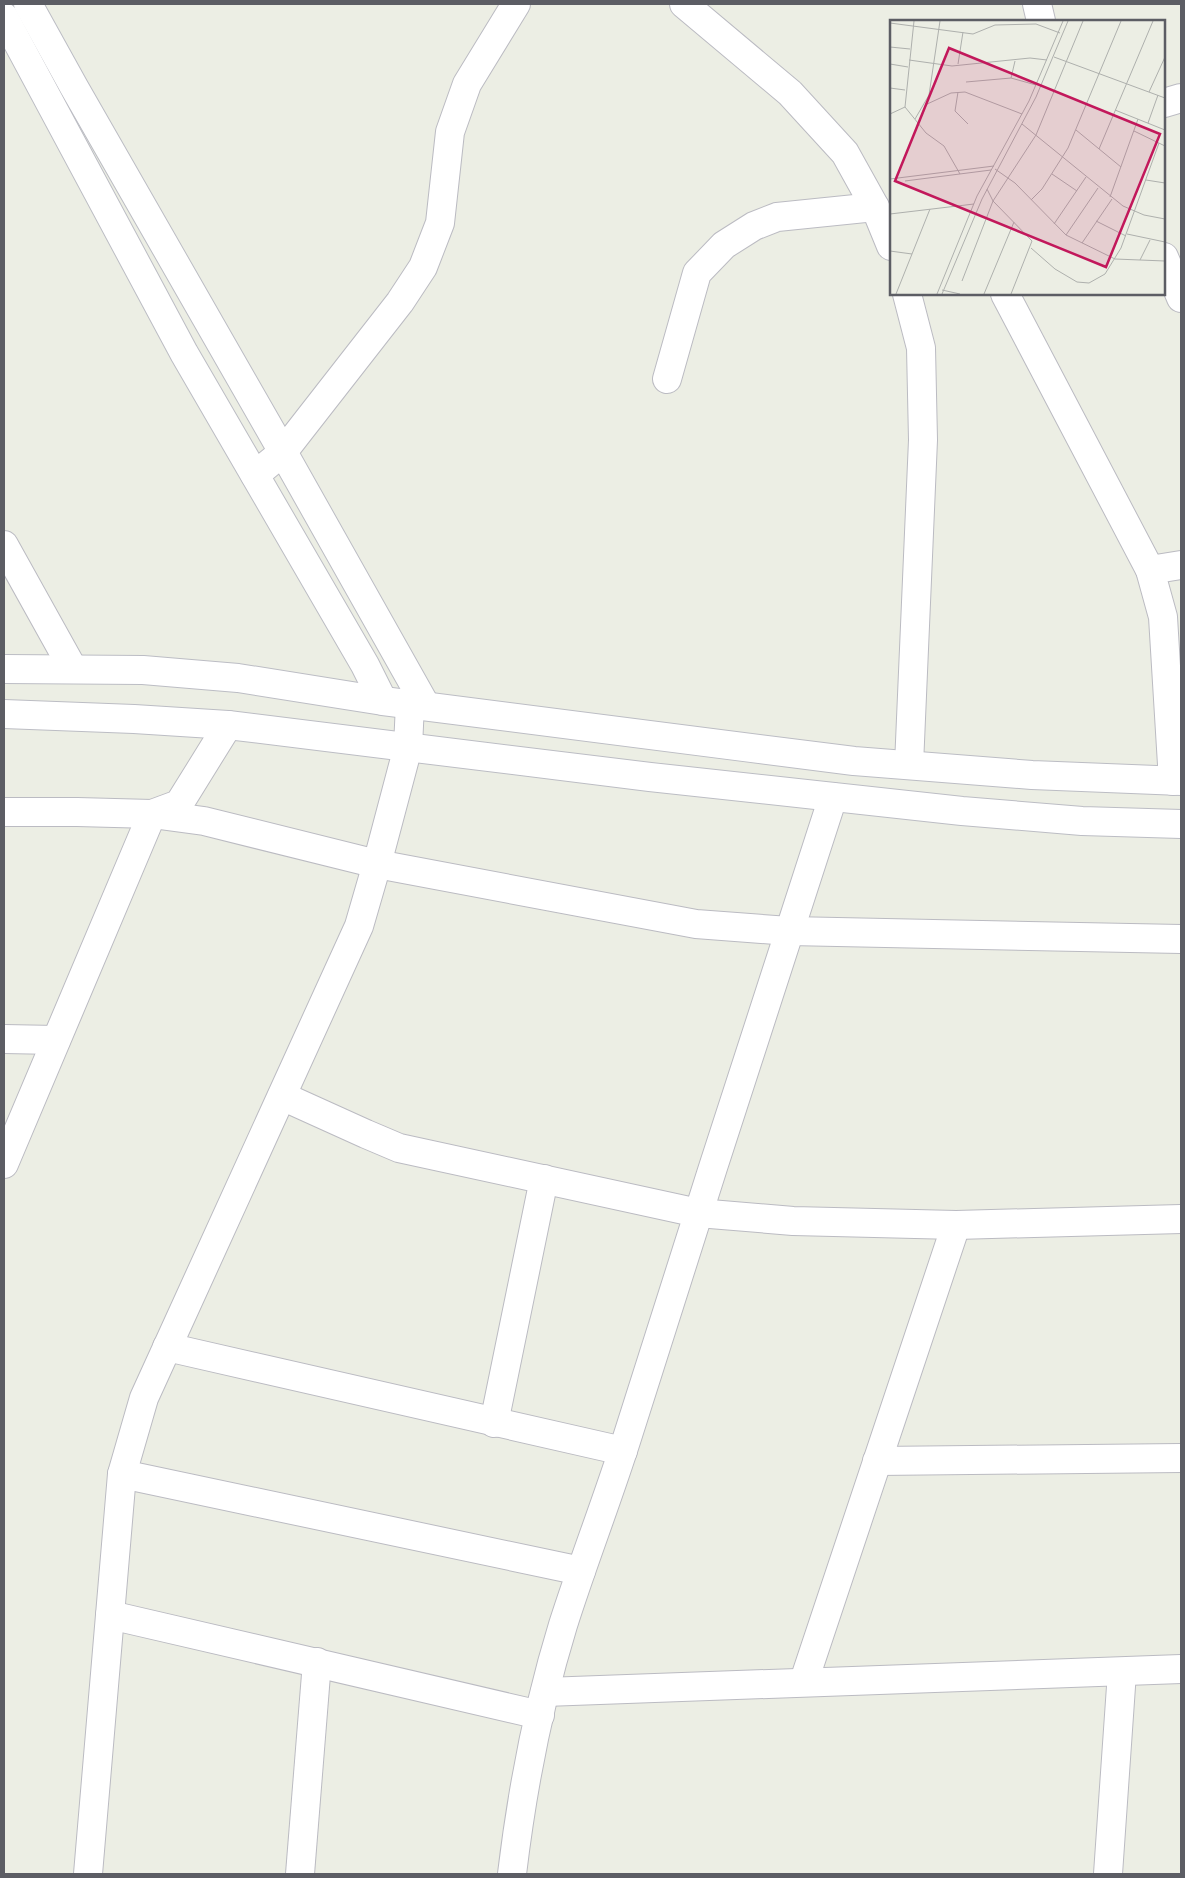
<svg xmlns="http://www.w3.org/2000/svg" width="1185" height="1878" viewBox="0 0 1185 1878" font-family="Montserrat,sans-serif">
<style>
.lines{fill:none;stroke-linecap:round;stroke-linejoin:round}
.street-casing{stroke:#bbbbc2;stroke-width:30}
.secondary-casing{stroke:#bcbdc4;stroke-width:30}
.street{stroke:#fff;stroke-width:28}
.secondary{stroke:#fff;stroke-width:28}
.inset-road{fill:none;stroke:#aeb0ad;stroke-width:1}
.view{fill:#c2185b;fill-opacity:0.15;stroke:#c2185b;stroke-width:2.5}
.inset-edge{fill:none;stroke:#5c5d64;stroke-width:2.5}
</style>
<rect width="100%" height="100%" fill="#eceee4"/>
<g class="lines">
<!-- street casing -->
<g class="street-casing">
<g id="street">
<path d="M 684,4 L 790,93 L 845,153 L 875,207 L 891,246"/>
<path d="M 1037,4 L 1041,21"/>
<path d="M 1164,103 L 1181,98"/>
<path d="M 1164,257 L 1181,298"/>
<path d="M 907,294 L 921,348 L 923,440 L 909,765"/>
<path d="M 1005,294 L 1150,570 L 1163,617 L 1173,781"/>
<path d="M 667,379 L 697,273 L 724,245 L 754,226 L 777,217 L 875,207"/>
<path d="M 255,475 L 283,452 L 400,302 L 423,267 L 440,223 L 450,132 L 467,84 L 516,4"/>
<path d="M 4,545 L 73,669"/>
<path d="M 1150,570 L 1181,565"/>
<path d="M 4,812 L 77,812 L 152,814 L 204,821 L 377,864 L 696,924 L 789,931 L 1181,939"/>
<path d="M 4,1039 L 56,1040"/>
<path d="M 282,1096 L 366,1134 L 399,1148 L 698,1213 L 793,1221 L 956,1225 L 1181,1219"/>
<path d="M 4,1164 L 152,814 L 179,804 L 228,725"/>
<path d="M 167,1347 L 623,1451"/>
<path d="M 494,1423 L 544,1179"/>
<path d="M 877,1461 L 1181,1458"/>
<path d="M 122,1474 L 581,1571"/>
<path d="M 110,1615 L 540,1715"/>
<path d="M 804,1681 L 956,1225"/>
<path d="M 545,1692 L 1181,1669"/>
<path d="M 88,1874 L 122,1474 L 144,1398 L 359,926 L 377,864 L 408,747 L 410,704"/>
<path d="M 300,1874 L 317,1662"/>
<path d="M 512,1874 C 522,1791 538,1706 563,1625 C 583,1562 607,1501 627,1438 C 694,1224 764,1010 833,797"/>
<path d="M 1108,1874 L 1122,1672"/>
</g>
</g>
<!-- secondary casing -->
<g class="secondary-casing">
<g id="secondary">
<path d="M 28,4 L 74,87 L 283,452 L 426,706"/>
<path d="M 4,17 L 184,353 L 365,665 L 383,701"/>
<path d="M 4,669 L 143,670 L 238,678 L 383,701 L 854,761 L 1032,775 L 1181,781"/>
<path d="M 4,714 L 134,719 L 228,725 L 650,777 L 962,811 L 1082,821 L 1181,824"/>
</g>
</g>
<!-- street -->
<use href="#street" class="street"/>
<!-- secondary -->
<use href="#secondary" class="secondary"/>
</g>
<!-- overview -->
<g transform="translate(890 20)">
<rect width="275" height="275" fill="#eceee4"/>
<path class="inset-road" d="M 24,1 L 15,87 L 36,113 L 54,126 L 70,154M 0,3 L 83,14 L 105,5 L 146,4 L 170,13M 0,27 L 20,29M 164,37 L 275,78M 19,40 L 62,46 L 140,38 L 157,40M 0,44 L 18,47M 68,44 L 73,12M 121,58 L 125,41M 76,62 L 121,58 L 146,65M 0,68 L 15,70M 68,72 L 65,91 L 78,104M 259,72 L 275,37M 35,85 L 61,73 L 75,72 L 132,94M 225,90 L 275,110M 0,94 L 15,87M 25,99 L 39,75 L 50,1M 258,103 L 268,75M 132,104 L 233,186 L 254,195 L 275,199M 186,110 L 231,147M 244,111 L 275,126M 209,129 L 263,1M 105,149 L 125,163 L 176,215 L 225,239 L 275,241M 162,154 L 187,171M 0,159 L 104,146M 256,160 L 275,163M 15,161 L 101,150M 97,169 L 103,181 L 142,221 L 121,274M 220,177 L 248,99M 141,180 L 152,169 L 178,128 L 231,1M 0,194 L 84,184M 206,201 L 236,216M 164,204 L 196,157M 237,214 L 275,222M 176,215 L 208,168M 192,223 L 222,179M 141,228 L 165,249 L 187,262 L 199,263 L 215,254 L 231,228 L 269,123M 0,231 L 22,234M 250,240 L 260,220M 72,261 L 103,181 L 146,115 L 193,1M 52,270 L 70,274M 6,274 L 40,189M 47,274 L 87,176 L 139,81 L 173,1M 52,274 L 92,179 L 146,77 L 178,1M 94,274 L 124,202"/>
<path class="view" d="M 59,28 L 270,114 L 216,247 L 5,161 Z"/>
<rect width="275" height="275" class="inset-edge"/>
</g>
<!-- border -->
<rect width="1185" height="1878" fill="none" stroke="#5c5d64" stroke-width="10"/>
</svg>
